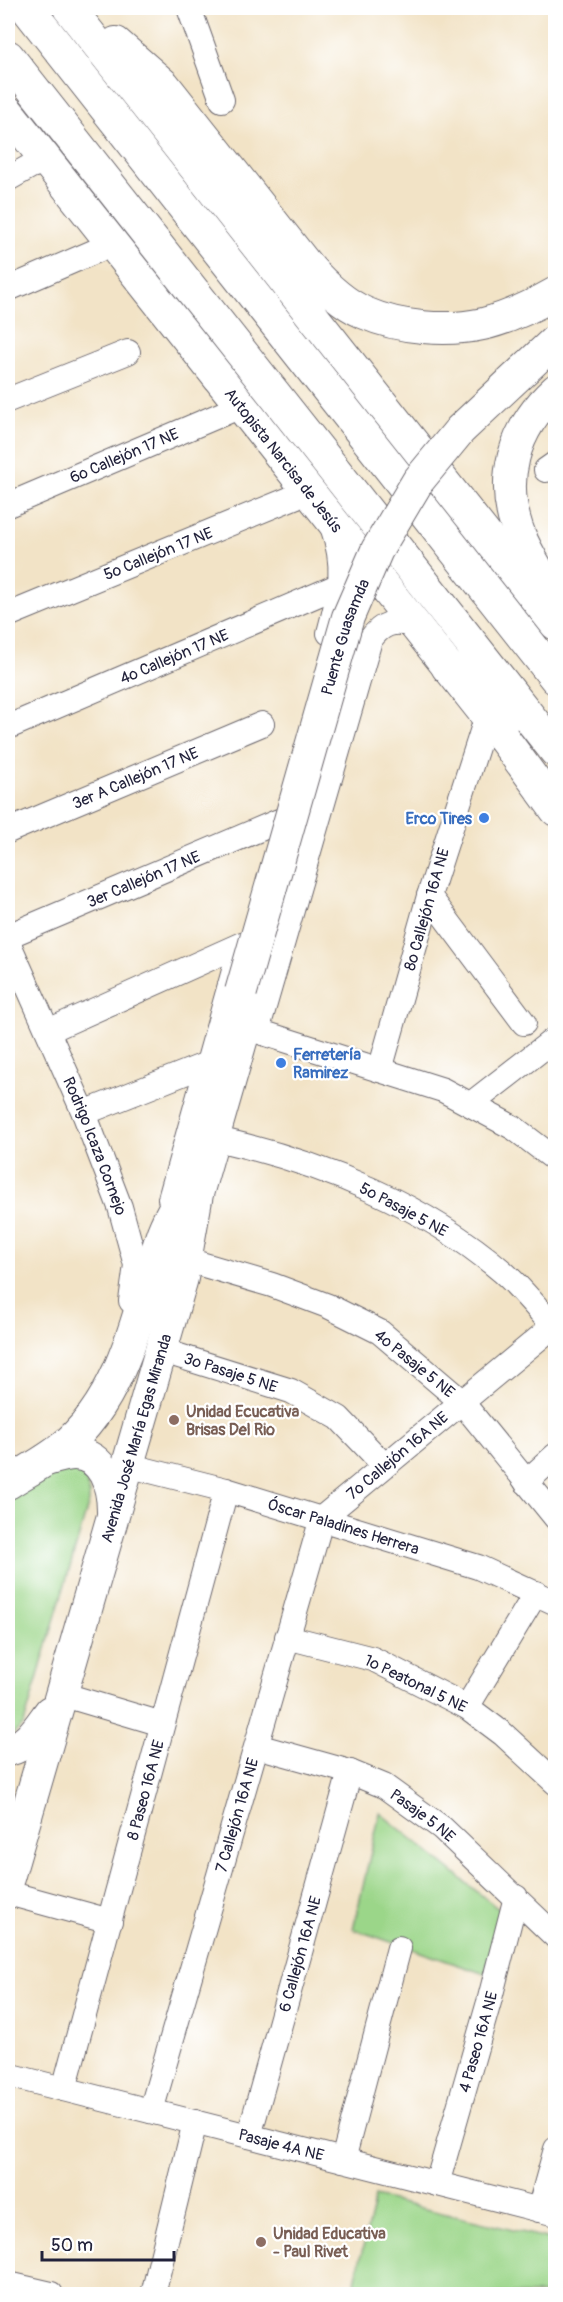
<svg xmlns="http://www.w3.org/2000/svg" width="563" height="2302" viewBox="0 0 563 2302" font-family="Pangolin,sans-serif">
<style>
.green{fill:#9bd689;stroke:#5e7c62;stroke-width:1.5}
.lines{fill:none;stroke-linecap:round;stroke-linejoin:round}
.minor-casing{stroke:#6b666c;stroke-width:26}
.major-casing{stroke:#6b666c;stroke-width:34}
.highway-casing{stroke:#6b666c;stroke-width:35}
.minor{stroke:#fff;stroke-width:24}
.major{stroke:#fff;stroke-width:32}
.highway{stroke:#fff;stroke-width:33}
.major-bridge-casing{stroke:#6b666c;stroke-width:34;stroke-linecap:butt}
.major-bridge{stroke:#fff;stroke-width:32}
.shop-dot{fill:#3f7fe0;stroke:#fff;stroke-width:2}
.education-dot{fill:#8d6e63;stroke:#fff;stroke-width:2}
.labels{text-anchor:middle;stroke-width:4.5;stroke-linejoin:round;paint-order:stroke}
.street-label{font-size:16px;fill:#22223b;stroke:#fff}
.shop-label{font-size:16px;font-weight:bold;fill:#366cbe;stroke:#fff;text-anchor:end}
.education-label{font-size:16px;font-weight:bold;fill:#785e54;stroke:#fff;text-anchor:start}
</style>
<rect width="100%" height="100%" fill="#fff"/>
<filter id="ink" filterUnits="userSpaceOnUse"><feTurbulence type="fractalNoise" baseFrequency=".0167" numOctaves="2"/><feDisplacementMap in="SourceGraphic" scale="12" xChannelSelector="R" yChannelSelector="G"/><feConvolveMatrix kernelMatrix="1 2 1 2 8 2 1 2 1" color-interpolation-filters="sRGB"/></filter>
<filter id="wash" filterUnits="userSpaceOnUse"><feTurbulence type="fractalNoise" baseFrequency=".008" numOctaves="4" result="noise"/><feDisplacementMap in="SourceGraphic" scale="24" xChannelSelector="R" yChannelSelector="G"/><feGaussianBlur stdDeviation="1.35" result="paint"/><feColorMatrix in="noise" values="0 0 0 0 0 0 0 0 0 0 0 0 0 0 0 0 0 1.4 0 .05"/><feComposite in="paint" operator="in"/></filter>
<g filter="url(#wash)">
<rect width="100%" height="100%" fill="#f2e3c6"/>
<!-- green -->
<g class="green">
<path d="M 70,1469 C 87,1475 90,1486 89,1502 L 24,1724 L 8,1739 L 8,1501 L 59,1471 Z"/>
<path d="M 380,1813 L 501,1911 L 485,1974 L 353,1929 Z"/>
<path d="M 375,2197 L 555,2240 L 555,2294 L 352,2294 Z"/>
</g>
</g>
<g filter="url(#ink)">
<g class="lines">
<!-- minor casing -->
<g class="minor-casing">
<g id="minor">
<path d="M 189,8 L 222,100"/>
<path d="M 8,179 L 31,166 L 47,161"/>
<path d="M 8,289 L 112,244"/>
<path d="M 8,400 L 128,352"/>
<path d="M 546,470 L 556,463"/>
<path d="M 8,505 L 241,406"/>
<path d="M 8,615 L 309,491"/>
<path d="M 329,633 C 340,591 347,569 332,526"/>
<path d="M 8,727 L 340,585"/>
<path id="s1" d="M 8,831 L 262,724"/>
<path d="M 429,896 L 524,1023"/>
<path id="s2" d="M 8,936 L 279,821"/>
<path id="s3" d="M 8,942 L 84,1113 L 120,1207 L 136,1265 L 131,1301"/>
<path d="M 260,1021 L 370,640 C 382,623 393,620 414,625"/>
<path d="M 48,1031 L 242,944"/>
<path d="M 257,1031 L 443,1090 L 514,1128 L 556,1160"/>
<path d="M 380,1070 L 429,896 L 487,716"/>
<path d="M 471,1104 L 556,1038"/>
<path d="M 84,1113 L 207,1064"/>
<path d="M 225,1141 C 324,1164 425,1205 503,1272 C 521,1288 537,1308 553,1326"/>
<path d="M 170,1199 L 235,967"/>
<path d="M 194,1262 L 272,1285 L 328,1306 L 380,1332 L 461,1401 L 556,1518"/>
<path d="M 160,1350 L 291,1391 L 339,1418 L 384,1465"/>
<path id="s4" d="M 127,1465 L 226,1490 L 478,1567 L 556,1603"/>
<path d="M 526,1482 L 556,1455"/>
<path d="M 287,1637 L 373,1659 L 467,1707 L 503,1734 L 556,1783"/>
<path d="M 61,1694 L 162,1724"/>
<path d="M 467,1707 L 536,1593"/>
<path id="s5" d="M 257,1746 L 350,1772 L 384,1786 L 442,1828 L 556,1937"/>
<path d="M 8,1893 L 110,1921"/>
<path id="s6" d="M 8,2075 L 556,2214"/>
<path id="s7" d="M 64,2089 L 226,1490"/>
<path id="s8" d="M 151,2111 L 322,1518 L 556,1324"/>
<path id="s9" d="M 249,2136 L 350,1772"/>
<path d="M 343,2160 L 399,1948"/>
<path id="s10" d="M 437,2184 L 489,2002 L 516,1897"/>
<path d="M 539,2210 L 556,2149"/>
<path d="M 8,2284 L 51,2294"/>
<path d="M 153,2294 L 195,2122"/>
</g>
</g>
<!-- major casing -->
<g class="major-casing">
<g id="major">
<path d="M 69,8 L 556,624"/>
<path d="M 116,43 L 164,85 L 308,267 C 324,285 342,303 365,313 C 399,328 447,332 483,324 C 509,318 533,306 556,293"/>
<path id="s11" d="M 8,112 L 487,716 L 556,810"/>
<path d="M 548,589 C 539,571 527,554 520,536 C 498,481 513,429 556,390"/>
<path d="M 46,1460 C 55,1458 65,1454 74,1454 C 104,1454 113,1487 113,1511"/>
<path d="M 8,1483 C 25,1472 45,1462 61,1449 C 124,1399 139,1310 161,1238 C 167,1218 181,1200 187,1180"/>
<path d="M 8,1750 C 28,1746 38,1728 50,1712"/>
<path id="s12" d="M 8,1878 L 182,1278 L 197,1194 L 254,996"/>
</g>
</g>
<!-- highway casing -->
<g class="highway-casing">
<g id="highway">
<path d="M 27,8 L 556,678"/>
<path d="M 8,57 L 556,751"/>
<path d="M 448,667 L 512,713"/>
</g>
</g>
<!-- minor -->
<use href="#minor" class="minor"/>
<!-- major -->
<use href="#major" class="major"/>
<!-- highway -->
<use href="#highway" class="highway"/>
<!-- major-bridge casing -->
<g class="major-bridge-casing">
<g id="major-bridge">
<path id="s13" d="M 241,992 L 348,617 L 377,550 L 418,481 L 460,430 L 556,340"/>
</g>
</g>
<!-- major-bridge -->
<use href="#major-bridge" class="major-bridge"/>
</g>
</g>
<!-- markers -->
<g class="shop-dot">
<circle cx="484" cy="818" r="6"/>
<circle cx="281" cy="1063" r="6"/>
</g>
<g class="education-dot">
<circle cx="174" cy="1420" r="6"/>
<circle cx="261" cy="2242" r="6"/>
</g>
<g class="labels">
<!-- street labels -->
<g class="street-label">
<text transform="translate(124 455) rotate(-23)" y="6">6º Callejón 17 NE</text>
<text dy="6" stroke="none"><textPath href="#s11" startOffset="444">Autopista Narcisa de Jesús</textPath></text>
<text transform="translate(158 553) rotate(-22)" y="6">5º Callejón 17 NE</text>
<text dy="6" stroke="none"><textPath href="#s13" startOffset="370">Puente Guasamda</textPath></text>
<text transform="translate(174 656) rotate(-23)" y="6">4º Callejón 17 NE</text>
<text dy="6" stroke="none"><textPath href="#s1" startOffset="138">3er A Callejón 17 NE</textPath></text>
<text dy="6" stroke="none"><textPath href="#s2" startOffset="147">3er Callejón 17 NE</textPath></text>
<text transform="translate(426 909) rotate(-74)" y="6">8º Callejón 16A NE</text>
<text dy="6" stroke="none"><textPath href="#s3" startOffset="222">Rodrigo Icaza Cornejo</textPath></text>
<text transform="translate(404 1209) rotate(28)" y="6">5º Pasaje 5 NE</text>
<text transform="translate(415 1363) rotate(39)" y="6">4º Pasaje 5 NE</text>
<text transform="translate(231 1372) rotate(18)" y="6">3º Pasaje 5 NE</text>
<text dy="6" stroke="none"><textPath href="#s12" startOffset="458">Avenida José María Egas Miranda</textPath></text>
<text transform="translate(397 1455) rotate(-40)" y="6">7º Callejón 16A NE</text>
<text dy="6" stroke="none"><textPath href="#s4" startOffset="225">Óscar Paladines Herrera</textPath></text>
<text transform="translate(416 1683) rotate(26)" y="6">1º Peatonal 5 NE</text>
<text dy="6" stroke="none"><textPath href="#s7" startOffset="310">8 Paseo 16A NE</textPath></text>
<text dy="6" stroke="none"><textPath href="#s8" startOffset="308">7 Callejón 16A NE</textPath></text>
<text dy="6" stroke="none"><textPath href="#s5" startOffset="182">Pasaje 5 NE</textPath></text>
<text dy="6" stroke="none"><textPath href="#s9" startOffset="189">6 Callejón 16A NE</textPath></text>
<text dy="6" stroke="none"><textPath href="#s10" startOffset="148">4 Paseo 16A NE</textPath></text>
<text dy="6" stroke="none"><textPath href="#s6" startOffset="282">Pasaje 4A NE</textPath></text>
</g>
<!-- shop labels -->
<g class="shop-label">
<text x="472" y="824">Erco Tires</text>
<text x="293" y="1060" text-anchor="start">Ferretería<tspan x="293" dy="18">Ramirez</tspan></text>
</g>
<!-- education labels -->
<g class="education-label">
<text x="186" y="1417">Unidad Ecucativa<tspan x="186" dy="18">Brisas Del Rio</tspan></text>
<text x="273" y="2239">Unidad Educativa<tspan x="273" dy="18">- Paul Rivet</tspan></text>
</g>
</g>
<!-- margin -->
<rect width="563" height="2302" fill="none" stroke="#fff" stroke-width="30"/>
<!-- scale -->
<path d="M42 2251v9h132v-9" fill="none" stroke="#22223b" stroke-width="3"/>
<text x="51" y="2251" font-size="18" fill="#22223b" stroke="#ffffff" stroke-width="4.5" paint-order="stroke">50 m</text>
</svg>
